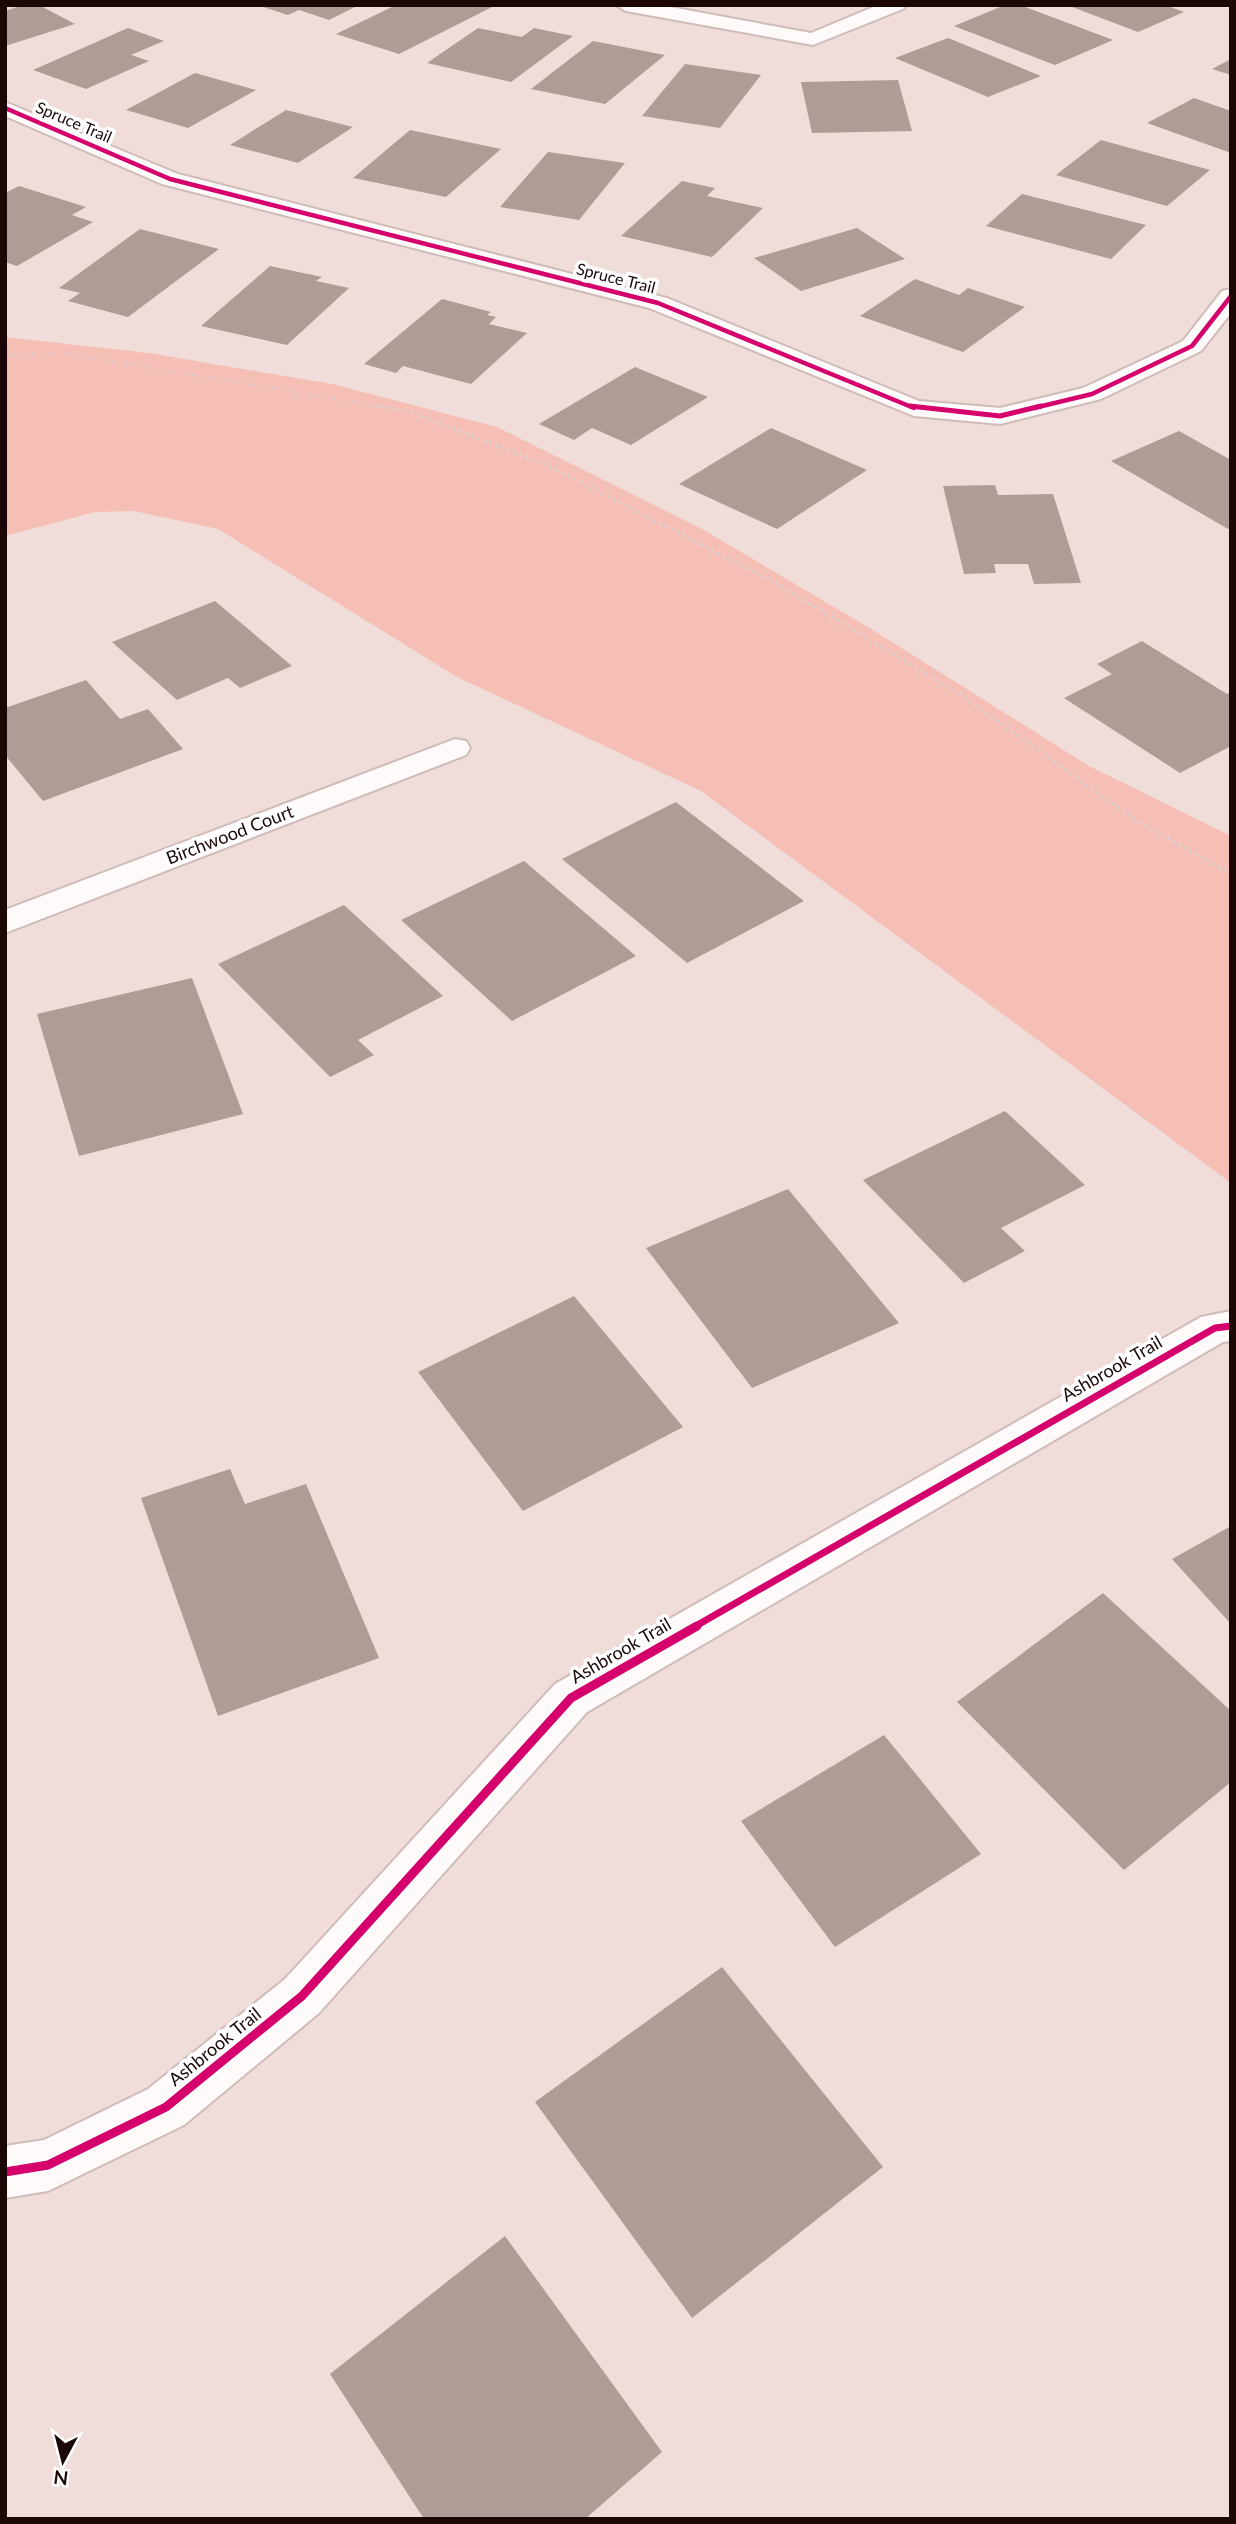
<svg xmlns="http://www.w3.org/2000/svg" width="1236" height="2524" viewBox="0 0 1236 2524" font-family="Lato,sans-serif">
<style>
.green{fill:#f5bfb6}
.building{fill:#ad9d96}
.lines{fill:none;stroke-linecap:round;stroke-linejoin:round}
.minor-casing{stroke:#cfbbb8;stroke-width:4}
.path-far1{stroke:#d7d1d1;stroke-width:2.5;stroke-dasharray:1 3.5;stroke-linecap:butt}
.path{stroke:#d7d1d1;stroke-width:3.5;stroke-dasharray:2 4.5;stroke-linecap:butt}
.minor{fill:#fdfaf9;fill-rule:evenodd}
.cycleway-far3-casing{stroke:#fff;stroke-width:7}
.cycleway-far2-casing{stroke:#fff;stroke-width:9}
.cycleway-far1-casing{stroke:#fff;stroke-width:11}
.cycleway-casing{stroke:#fff;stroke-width:13}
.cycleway-far3{stroke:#d6006c;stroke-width:4.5}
.cycleway-far2{stroke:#d6006c;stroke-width:5}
.cycleway-far1{stroke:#d6006c;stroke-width:7}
.cycleway{stroke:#d6006c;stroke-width:9}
.labels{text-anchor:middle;stroke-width:7;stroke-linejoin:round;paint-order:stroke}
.far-street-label{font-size:16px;fill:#1b0806;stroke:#fff}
.street-label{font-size:18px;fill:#1b0806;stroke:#fff}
</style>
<rect width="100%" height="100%" fill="#f0ddda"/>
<!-- green -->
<path class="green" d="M 5,337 L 149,353 L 332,384 L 497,427 L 702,529 L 868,627 L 1089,766 L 1231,836 L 1231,1183 L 701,791 L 457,677 L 218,529 L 134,511 L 95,512 L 5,536 Z"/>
<!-- building -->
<g class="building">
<path d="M 23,5 L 39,5 L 75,24 L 5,46 L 5,11 Z"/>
<path d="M 257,5 L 359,5 L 329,20 L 299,10 L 288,15 Z"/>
<path d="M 396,5 L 496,5 L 399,54 L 336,34 Z"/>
<path d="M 1005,5 L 1020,5 L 1113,40 L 1055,65 L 954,26 Z"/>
<path d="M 1067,5 L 1165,5 L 1184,12 L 1138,32 Z"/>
<path d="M 128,28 L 164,41 L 131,55 L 149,61 L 86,89 L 33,70 Z"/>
<path d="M 478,28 L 522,37 L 534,28 L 573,36 L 511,82 L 427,63 Z"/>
<path d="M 948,38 L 1041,76 L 988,97 L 895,58 Z"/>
<path d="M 593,41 L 665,55 L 605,104 L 531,89 Z"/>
<path d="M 1231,59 L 1231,75 L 1212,69 Z"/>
<path d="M 685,64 L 761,75 L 720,128 L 642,116 Z"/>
<path d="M 195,73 L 256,90 L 188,128 L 126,110 Z"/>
<path d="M 898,80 L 912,131 L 812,133 L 801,82 Z"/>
<path d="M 1194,98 L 1231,111 L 1231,153 L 1147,123 Z"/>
<path d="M 286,110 L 353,127 L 298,163 L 230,145 Z"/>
<path d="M 410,130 L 501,149 L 446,197 L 353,178 Z"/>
<path d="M 1101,140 L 1210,170 L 1167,206 L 1056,175 Z"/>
<path d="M 548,152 L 625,163 L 579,220 L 500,207 Z"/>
<path d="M 682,181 L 715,188 L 707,196 L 763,208 L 712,257 L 621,236 Z"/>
<path d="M 19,186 L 86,207 L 72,215 L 93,222 L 17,266 L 5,262 L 5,193 Z"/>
<path d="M 1022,194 L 1146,225 L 1111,259 L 986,226 Z"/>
<path d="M 857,228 L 905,259 L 801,291 L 754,258 Z"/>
<path d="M 140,229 L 219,249 L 128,317 L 68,301 L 80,293 L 59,288 Z"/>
<path d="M 270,266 L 322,277 L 316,281 L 349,288 L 287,345 L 201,326 Z"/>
<path d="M 915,279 L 959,295 L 968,288 L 1025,307 L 963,352 L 860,316 Z"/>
<path d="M 442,299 L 491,312 L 487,315 L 496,317 L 489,324 L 527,333 L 471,384 L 403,366 L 396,373 L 364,364 Z"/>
<path d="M 635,367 L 708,397 L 631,445 L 592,428 L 574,440 L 539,424 Z"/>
<path d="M 771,428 L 867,470 L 777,529 L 679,484 Z"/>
<path d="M 1179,431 L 1231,460 L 1231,528 L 1228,529 L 1111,461 Z"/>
<path d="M 995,485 L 998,495 L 1053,494 L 1081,583 L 1034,584 L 1028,564 L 994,564 L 996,573 L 964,574 L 943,486 Z"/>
<path d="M 215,601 L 292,666 L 240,688 L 228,678 L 177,700 L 112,642 Z"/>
<path d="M 1142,641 L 1227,694 L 1231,692 L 1231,746 L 1180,773 L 1064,698 L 1112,674 L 1097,664 Z"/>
<path d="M 86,680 L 120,719 L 148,709 L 183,749 L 43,801 L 5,755 L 5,708 Z"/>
<path d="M 676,802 L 804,901 L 687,963 L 562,859 Z"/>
<path d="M 524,861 L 636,956 L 512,1021 L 401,920 Z"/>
<path d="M 344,905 L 443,996 L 358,1040 L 374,1055 L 330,1077 L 218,964 Z"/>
<path d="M 192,978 L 243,1114 L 79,1156 L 37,1014 Z"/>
<path d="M 1005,1111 L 1085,1185 L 1001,1228 L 1025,1251 L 964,1283 L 863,1180 Z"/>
<path d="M 788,1189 L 899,1323 L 752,1388 L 646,1248 Z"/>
<path d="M 574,1296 L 683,1427 L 523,1511 L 418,1372 Z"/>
<path d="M 230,1469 L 245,1504 L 306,1484 L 379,1658 L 218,1716 L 141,1498 Z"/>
<path d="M 1231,1526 L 1231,1624 L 1172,1559 Z"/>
<path d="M 1103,1593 L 1231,1711 L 1231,1782 L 1124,1870 L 957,1702 Z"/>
<path d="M 884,1735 L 981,1854 L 835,1947 L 741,1821 Z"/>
<path d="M 722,1967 L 883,2167 L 692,2318 L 535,2102 Z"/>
<path d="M 505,2236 L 662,2452 L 585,2519 L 424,2519 L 330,2374 Z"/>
</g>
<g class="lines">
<!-- minor casing -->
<g class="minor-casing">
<g id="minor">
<path d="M 616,5 L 660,5 L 811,33 L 878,5 L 906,5 L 903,9 L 813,45 L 626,11 Z"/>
<path d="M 5,102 L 178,174 L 667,298 L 919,401 L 1000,408 L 1083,388 L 1183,341 L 1222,291 L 1231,289 L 1231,313 L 1201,351 L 1101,399 L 1000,424 L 914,416 L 649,308 L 162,184 L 5,116 Z"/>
<path d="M 455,739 L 466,741 L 470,748 L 466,755 L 5,933 L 5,910 Z"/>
<path d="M 1231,1311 L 1231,1341 L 1223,1342 L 587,1712 L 319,2013 L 184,2125 L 48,2191 L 5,2198 L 5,2146 L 44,2140 L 148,2089 L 285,1979 L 555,1684 L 1201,1317 Z"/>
</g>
</g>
<!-- path-far1 -->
<path class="path-far1" d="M 5,355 L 65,353 L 389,408"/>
<!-- path -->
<path class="path" d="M 379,406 L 407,411 L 549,466 L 777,584 L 958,693 L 1139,822 L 1231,874"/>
<!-- minor -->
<use href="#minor" class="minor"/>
<!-- cycleway-far3 casing -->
<g class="cycleway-far3-casing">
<g id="cycleway-far3">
<path d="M 5,108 L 170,179 L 658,303 L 914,408"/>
<path d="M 1034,408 L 1092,394 L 1192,346 L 1231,296"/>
</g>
</g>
<!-- cycleway-far2 casing -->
<g class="cycleway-far2-casing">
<path id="cycleway-far2" d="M 910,406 L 1000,416 L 1041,406"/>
</g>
<!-- cycleway-far1 casing -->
<g class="cycleway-far1-casing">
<path id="cycleway-far1" d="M 694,1627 L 1215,1328 L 1231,1326"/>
</g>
<!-- cycleway casing -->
<g class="cycleway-casing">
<path id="cycleway" d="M 5,2172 L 48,2165 L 166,2107 L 302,1996 L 571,1698 L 697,1626"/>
</g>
<!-- cycleway-far3 -->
<use href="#cycleway-far3" class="cycleway-far3"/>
<!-- cycleway-far2 -->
<use href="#cycleway-far2" class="cycleway-far2"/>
<!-- cycleway-far1 -->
<use href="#cycleway-far1" class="cycleway-far1"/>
<!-- cycleway -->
<use href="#cycleway" class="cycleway"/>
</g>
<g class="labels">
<!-- far-street labels -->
<g class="far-street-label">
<text transform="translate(74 122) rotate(23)" y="6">Spruce Trail</text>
<text transform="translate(616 278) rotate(14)" y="6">Spruce Trail</text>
</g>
<!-- street labels -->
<g class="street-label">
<text transform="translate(230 835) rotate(-21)" y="6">Birchwood Court</text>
<text transform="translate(1112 1369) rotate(-30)" y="6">Ashbrook Trail</text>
<text transform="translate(621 1651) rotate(-30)" y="6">Ashbrook Trail</text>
<text transform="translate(215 2047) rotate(-39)" y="6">Ashbrook Trail</text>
</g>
</g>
<!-- border -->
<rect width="1236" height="2524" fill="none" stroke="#1b0806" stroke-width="14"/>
<!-- north arrow -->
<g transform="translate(63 2461) rotate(187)" stroke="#ffffff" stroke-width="5" paint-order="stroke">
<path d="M0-5L12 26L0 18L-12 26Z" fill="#1b0806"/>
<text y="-10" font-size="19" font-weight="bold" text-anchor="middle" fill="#1b0806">N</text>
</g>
</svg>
